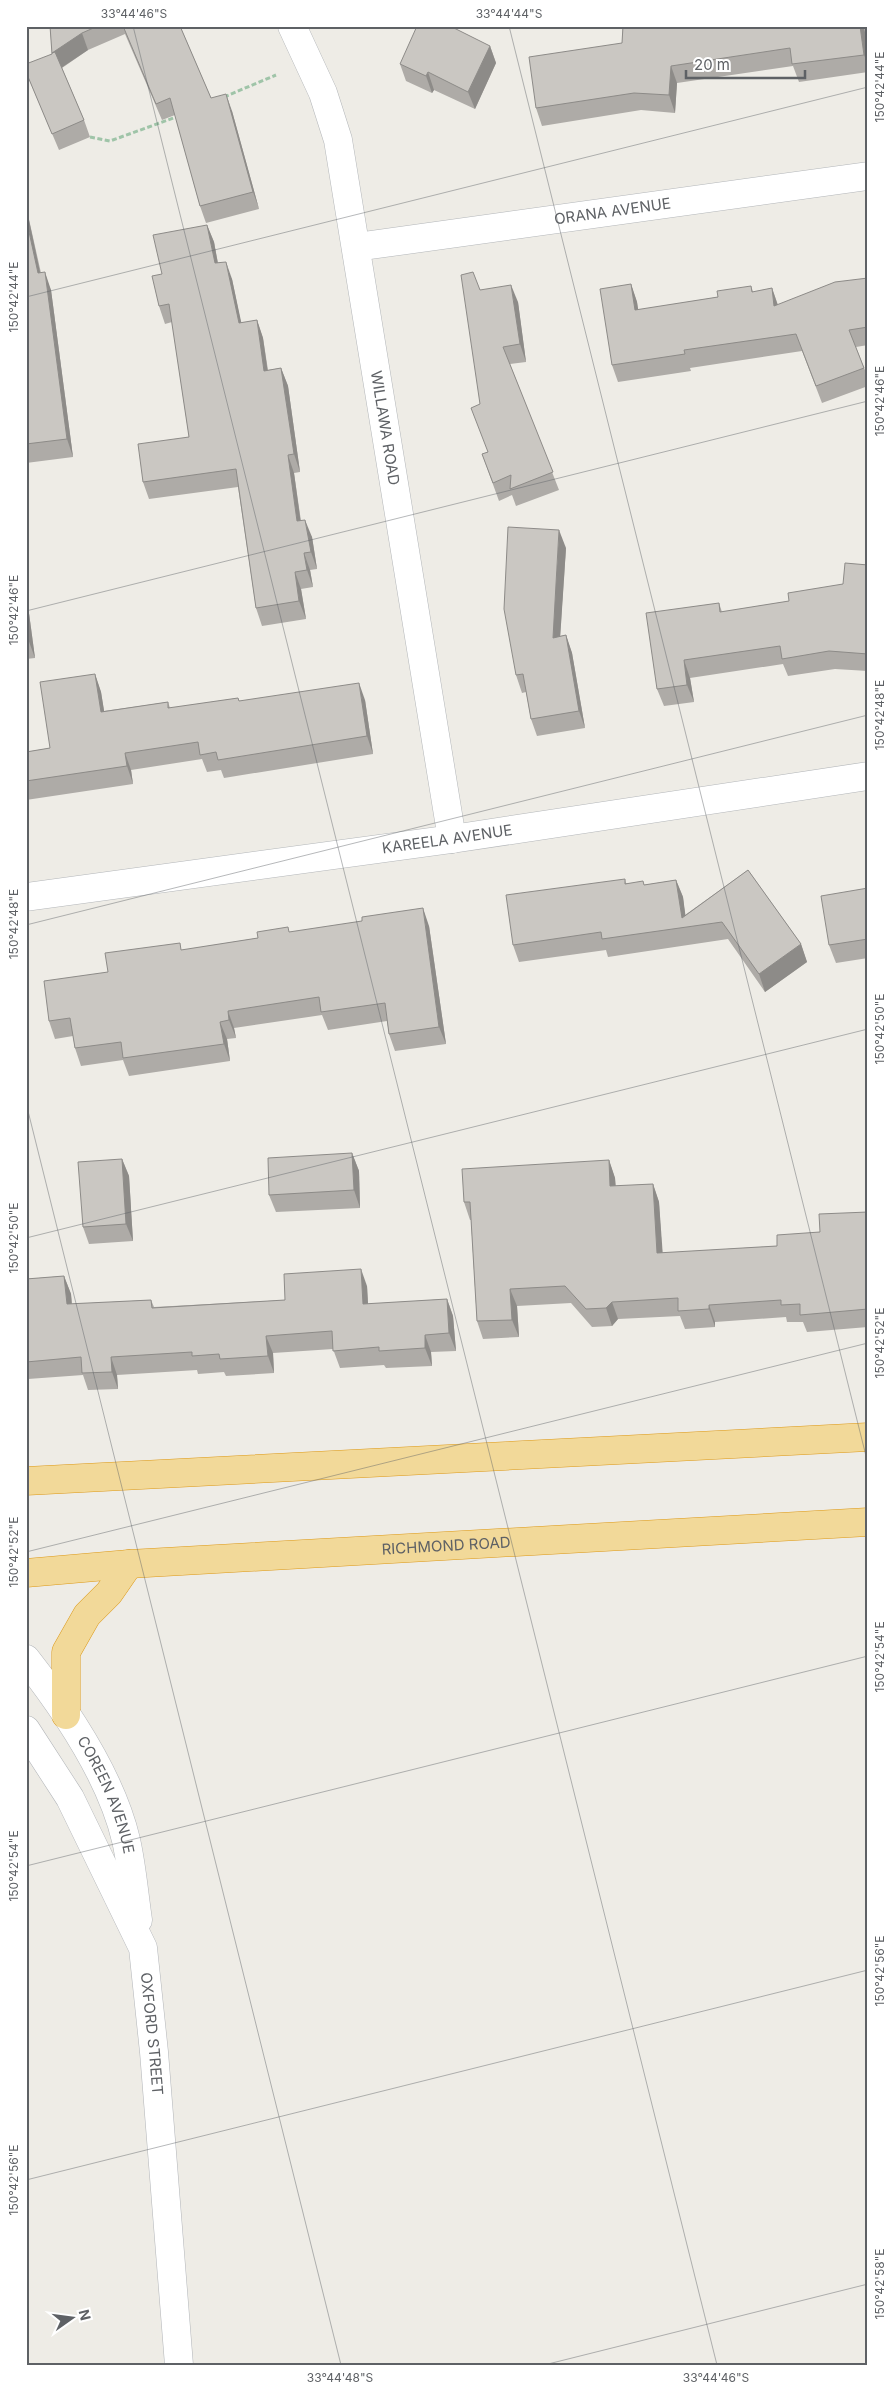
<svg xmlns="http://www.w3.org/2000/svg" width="894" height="2391" viewBox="0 0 894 2391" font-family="Inter,sans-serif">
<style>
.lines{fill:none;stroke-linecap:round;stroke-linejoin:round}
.street-casing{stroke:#b3b6b9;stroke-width:29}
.secondary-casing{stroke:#b2b5b9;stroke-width:29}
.highway-casing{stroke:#dd9917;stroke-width:29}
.path{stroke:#9fc4a8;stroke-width:3;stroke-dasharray:5 2.5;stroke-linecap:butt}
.street{stroke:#fff;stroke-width:28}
.secondary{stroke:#fff;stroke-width:28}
.highway{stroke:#f2d999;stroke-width:28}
.wall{fill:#aeaba7}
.shaded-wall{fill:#8d8b88}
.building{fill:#cac7c2;stroke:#8d8b88}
.ticks{fill:none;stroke:#5e6165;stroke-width:1;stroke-opacity:0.45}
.labels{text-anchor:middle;stroke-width:4.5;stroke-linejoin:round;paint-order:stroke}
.street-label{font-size:15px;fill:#5e6165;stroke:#fff}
.neatline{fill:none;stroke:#5e6165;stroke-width:2}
.ticks-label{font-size:12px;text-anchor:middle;fill:#5e6165}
</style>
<rect width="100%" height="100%" fill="#eeece6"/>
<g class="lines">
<!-- street casing -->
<g class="street-casing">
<g id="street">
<path id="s1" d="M 292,26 L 323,93 L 338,140 L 452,839"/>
<path id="s2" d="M 356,247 L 868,176"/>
<path id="s3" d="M 26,897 L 452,839 L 868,776"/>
</g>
</g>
<!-- secondary casing -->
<g class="secondary-casing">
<g id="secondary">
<path id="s4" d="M 26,1659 C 66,1710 111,1776 126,1840 C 132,1866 134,1893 138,1920"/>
<path id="s5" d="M 26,1730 L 70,1798 L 143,1948 L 154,2052 L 179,2365"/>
</g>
</g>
<!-- highway casing -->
<g class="highway-casing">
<g id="highway">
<path d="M 26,1481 L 868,1437"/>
<path id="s6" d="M 26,1573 L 129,1564 L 868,1522"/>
<path d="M 66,1715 L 66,1652 L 87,1615 L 109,1593 L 129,1564"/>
</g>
</g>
<!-- path -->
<g class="path">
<path d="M 224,97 L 276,75"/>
<path d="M 90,137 L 110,141 L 179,116"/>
</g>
<!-- street -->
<use href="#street" class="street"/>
<!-- secondary -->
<use href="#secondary" class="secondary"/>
<!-- highway -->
<use href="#highway" class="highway"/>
</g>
<!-- wall -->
<g class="wall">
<path d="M 50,26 L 180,26 L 211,98 L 232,111 L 259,209 L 206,223 L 200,206 L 175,115 L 162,120 L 125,34 L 88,50 L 62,68 L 84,120 L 90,137 L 59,150 L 26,72 L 52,54 Z"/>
<path d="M 623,26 L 864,26 L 868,52 L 868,72 L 799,82 L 793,66 L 677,83 L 675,113 L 641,110 L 542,126 L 536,108 L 622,43 Z"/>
<path d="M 490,46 L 496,63 L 475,109 L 434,90 L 432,93 L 406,81 L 400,64 Z"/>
<path d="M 26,206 L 41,273 L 51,290 L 73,457 L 26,463 Z"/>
<path d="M 207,225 L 214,242 L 218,263 L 232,279 L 241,323 L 257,320 L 263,338 L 268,370 L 281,368 L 288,386 L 300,472 L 294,473 L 301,521 L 312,537 L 317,569 L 310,570 L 313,587 L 301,589 L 306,619 L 262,626 L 256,608 L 238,487 L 149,499 L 143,482 L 189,437 L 172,322 L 165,324 L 159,306 L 162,274 Z"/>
<path d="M 868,278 L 868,345 L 856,347 L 868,378 L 868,386 L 822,403 L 802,351 L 690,368 L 691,371 L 618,382 L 612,365 L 631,284 L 637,302 L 638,310 L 718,297 L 751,286 L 753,292 L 772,288 L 778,305 Z"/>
<path d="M 480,290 L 518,302 L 526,362 L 510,364 L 559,490 L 516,506 L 512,495 L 499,501 L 482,454 L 488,452 Z"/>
<path d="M 566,548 L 560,636 L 566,635 L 572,653 L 585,728 L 537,736 L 531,719 L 526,692 L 522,693 L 516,675 Z"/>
<path d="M 868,565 L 868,671 L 835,669 L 788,676 L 783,664 L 690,678 L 694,702 L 664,706 L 657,689 L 719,603 L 722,612 L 789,601 L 843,584 Z"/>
<path d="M 26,591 L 35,658 L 26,659 Z"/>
<path d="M 95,674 L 101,692 L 104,711 L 168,702 L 170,708 L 238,698 L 239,701 L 365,700 L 373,754 L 224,778 L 221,770 L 207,772 L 202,759 L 131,770 L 133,784 L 26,800 L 26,752 L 50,748 Z"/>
<path d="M 748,870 L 801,944 L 807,962 L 765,992 L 728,939 L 608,957 L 606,950 L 519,962 L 513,945 L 625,879 L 626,883 L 644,885 L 676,880 L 683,897 L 685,915 Z"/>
<path d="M 868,888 L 868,958 L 836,963 L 829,945 Z"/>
<path d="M 429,926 L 446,1044 L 395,1051 L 389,1034 L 387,1021 L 328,1030 L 322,1015 L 234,1028 L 236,1038 L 227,1039 L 230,1061 L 129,1076 L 123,1060 L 81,1066 L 75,1048 L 73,1036 L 55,1039 L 49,1021 L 183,950 L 258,938 L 290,932 Z"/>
<path d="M 352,1153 L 359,1171 L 360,1208 L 276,1212 L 269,1195 Z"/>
<path d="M 122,1159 L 129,1176 L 133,1241 L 89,1244 L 83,1227 Z"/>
<path d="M 609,1160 L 615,1178 L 616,1186 L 653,1184 L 659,1202 L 662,1253 L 777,1246 L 820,1232 L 868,1212 L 868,1327 L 807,1332 L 803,1322 L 787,1322 L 786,1317 L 715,1322 L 715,1327 L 685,1329 L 680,1316 L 618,1319 L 612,1326 L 592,1327 L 571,1303 L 517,1306 L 519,1337 L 483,1339 L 477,1321 L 471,1220 L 470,1220 L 464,1202 Z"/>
<path d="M 64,1276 L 71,1294 L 72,1304 L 151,1300 L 154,1307 L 285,1300 L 367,1286 L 368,1304 L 447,1299 L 453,1316 L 456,1351 L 431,1352 L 432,1366 L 386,1368 L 384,1365 L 340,1368 L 333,1349 L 273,1353 L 274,1373 L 226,1376 L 224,1372 L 198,1374 L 197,1370 L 117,1375 L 118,1389 L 88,1390 L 83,1375 L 28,1379 L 26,1383 L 26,1279 Z"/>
</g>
<!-- shaded-wall -->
<g class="shaded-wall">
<path d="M 860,26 L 864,26 L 868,52 L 868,64 L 864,55 Z"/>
<path d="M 82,33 L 88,50 L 58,70 L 52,53 Z"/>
<path d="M 490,46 L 496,63 L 475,109 L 468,92 Z"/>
<path d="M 671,66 L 677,83 L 675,113 L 669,95 Z"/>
<path d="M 428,72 L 434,90 L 432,93 L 426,76 Z"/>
<path d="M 226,94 L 232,111 L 259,209 L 253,192 Z"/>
<path d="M 26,206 L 44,291 L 38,273 L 26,218 Z"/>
<path d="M 207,225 L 214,242 L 221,281 L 215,263 Z"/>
<path d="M 226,262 L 232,279 L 245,340 L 239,323 Z"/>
<path d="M 45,272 L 51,290 L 73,457 L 67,439 Z"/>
<path d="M 631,284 L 637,302 L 641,328 L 635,310 Z"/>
<path d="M 511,285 L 518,302 L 526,362 L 520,344 Z"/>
<path d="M 772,288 L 778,306 L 774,306 Z"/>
<path d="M 257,320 L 263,338 L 270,388 L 264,371 Z"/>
<path d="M 281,368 L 288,386 L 300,472 L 294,454 Z"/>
<path d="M 288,455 L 294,473 L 303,539 L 297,521 Z"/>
<path d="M 305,520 L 312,537 L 317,569 L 311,552 Z"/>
<path d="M 559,530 L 566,548 L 559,655 L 553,638 Z"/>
<path d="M 304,553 L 310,570 L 313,587 L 307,570 Z"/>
<path d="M 295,572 L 301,589 L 306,619 L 299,601 Z"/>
<path d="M 26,591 L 35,658 L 28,639 L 26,628 Z"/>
<path d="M 566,635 L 572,653 L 585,728 L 579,711 Z"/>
<path d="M 684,660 L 690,678 L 694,702 L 687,685 Z"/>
<path d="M 95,674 L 101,692 L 107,729 L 101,712 Z"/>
<path d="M 359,683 L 365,700 L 373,754 L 367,736 Z"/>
<path d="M 125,753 L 131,770 L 133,784 L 127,766 Z"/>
<path d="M 676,880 L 683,897 L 687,927 L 682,918 Z"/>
<path d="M 423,908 L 429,926 L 446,1044 L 439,1027 Z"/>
<path d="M 801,944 L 807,962 L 765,992 L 759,974 Z"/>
<path d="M 228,1011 L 234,1028 L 236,1038 L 229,1020 Z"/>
<path d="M 220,1022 L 227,1039 L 230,1061 L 224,1044 Z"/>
<path d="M 26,1034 L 28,1040 L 26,1043 Z"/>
<path d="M 352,1153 L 359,1171 L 360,1208 L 354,1190 Z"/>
<path d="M 122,1159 L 129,1176 L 133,1241 L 126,1224 Z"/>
<path d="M 609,1160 L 615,1178 L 616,1204 L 610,1186 Z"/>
<path d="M 653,1184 L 659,1202 L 664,1271 L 657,1253 Z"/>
<path d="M 361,1269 L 367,1286 L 369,1322 L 363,1304 Z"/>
<path d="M 64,1276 L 71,1294 L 73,1322 L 67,1304 Z"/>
<path d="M 510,1289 L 517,1306 L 519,1337 L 512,1320 Z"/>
<path d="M 447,1299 L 453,1316 L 456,1351 L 449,1333 Z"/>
<path d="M 612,1302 L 618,1319 L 612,1326 L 606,1308 Z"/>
<path d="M 709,1305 L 715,1322 L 715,1327 L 709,1309 Z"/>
<path d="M 425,1335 L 431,1352 L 432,1366 L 425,1348 Z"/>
<path d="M 266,1336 L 273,1353 L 274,1373 L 268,1356 Z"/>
<path d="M 111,1357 L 117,1375 L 118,1389 L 112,1372 Z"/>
</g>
<!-- building -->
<g class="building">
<path d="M 50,26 L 98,26 L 82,33 L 52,53 L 55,52 L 84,120 L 52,134 L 26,72 L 26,64 L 52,54 Z"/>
<path d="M 123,26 L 180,26 L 211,98 L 226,94 L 253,192 L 200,206 L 170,98 L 156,104 Z"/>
<path d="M 417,26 L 450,26 L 490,46 L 468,92 L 428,72 L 426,76 L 400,64 Z"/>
<path d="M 623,26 L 860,26 L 864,55 L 792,64 L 790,48 L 671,66 L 669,95 L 634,93 L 536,108 L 529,57 L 622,43 Z"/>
<path d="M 26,218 L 38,273 L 45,272 L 67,439 L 26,444 Z"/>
<path d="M 207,225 L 215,263 L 226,262 L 239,323 L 257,320 L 264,371 L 281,368 L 294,454 L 288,455 L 297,521 L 305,520 L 311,552 L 304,553 L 307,570 L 295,572 L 299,601 L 256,608 L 236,469 L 143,482 L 138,444 L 189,437 L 169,304 L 159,306 L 152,276 L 162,274 L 153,235 Z"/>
<path d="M 473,272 L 480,290 L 511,285 L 520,344 L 503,347 L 553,472 L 510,489 L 511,475 L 493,483 L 482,454 L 488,452 L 471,408 L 480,404 L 461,275 Z"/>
<path d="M 868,278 L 868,327 L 849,330 L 864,368 L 816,386 L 796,334 L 684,350 L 685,354 L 612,365 L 600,289 L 631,284 L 635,310 L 718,297 L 717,291 L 751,286 L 752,292 L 772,288 L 774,306 L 835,282 Z"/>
<path d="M 508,527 L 559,530 L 553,638 L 566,635 L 579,711 L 531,719 L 523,674 L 516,675 L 504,609 Z"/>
<path d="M 845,563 L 868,565 L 868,654 L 829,651 L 782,659 L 780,646 L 684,660 L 687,685 L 657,689 L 646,613 L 719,603 L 720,612 L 789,601 L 788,593 L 843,584 Z"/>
<path d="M 26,628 L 28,639 L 26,639 Z"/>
<path d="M 95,674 L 101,712 L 168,702 L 168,708 L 238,698 L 239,701 L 359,683 L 367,736 L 218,760 L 216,752 L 200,755 L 198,742 L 125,753 L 127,766 L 26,781 L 26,752 L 50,748 L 40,682 Z"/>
<path d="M 748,870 L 801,944 L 759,974 L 722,922 L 602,939 L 601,932 L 513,945 L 506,895 L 625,879 L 625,884 L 643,881 L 644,885 L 676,880 L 682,918 Z"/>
<path d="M 868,888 L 868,939 L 829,945 L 821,896 Z"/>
<path d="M 423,908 L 439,1027 L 389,1034 L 385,1003 L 321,1012 L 319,997 L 228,1011 L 229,1020 L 220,1022 L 224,1044 L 123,1058 L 121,1042 L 75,1048 L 70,1018 L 49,1021 L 44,981 L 108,972 L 105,953 L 180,943 L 181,950 L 258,938 L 257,932 L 288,927 L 289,932 L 362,921 L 362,917 Z"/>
<path d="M 352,1153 L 354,1190 L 269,1195 L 268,1158 Z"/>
<path d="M 122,1159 L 126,1224 L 83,1227 L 78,1162 Z"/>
<path d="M 609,1160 L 610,1186 L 653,1184 L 657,1253 L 777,1246 L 777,1235 L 820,1232 L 819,1214 L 868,1212 L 868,1309 L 800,1315 L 800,1304 L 781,1305 L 781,1300 L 709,1305 L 709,1309 L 678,1311 L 678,1298 L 612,1302 L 606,1308 L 586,1309 L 565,1286 L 510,1289 L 512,1320 L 477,1321 L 470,1202 L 464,1202 L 462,1169 Z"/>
<path d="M 361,1269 L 363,1304 L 447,1299 L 449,1333 L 425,1335 L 425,1348 L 379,1351 L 379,1347 L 333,1351 L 332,1331 L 266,1336 L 268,1356 L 220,1359 L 219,1354 L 192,1356 L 192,1352 L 111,1357 L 112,1372 L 82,1373 L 81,1357 L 26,1362 L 26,1279 L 64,1276 L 67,1304 L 151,1300 L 152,1308 L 285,1300 L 284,1274 Z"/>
</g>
<!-- ticks -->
<path class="ticks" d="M 133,26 L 717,2365M 509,26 L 868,1464M 26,297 L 868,87M 26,611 L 868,401M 26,925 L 868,715M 26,1103 L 341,2365M 26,1238 L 868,1029M 26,1552 L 868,1343M 26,1866 L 868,1656M 26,2180 L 868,1970M 544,2365 L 868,2284"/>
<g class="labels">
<!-- street labels -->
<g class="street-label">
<text dy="5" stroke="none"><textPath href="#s2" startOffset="259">ORANA AVENUE</textPath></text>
<text dy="5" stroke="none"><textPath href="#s1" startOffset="415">WILLAWA ROAD</textPath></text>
<text dy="5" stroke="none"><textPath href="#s3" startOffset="425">KAREELA AVENUE</textPath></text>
<text dy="5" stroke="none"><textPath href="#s6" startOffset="421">RICHMOND ROAD</textPath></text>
<text dy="5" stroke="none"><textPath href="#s4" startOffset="159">COREEN AVENUE</textPath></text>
<text dy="5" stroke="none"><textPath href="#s5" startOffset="334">OXFORD STREET</textPath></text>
</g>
</g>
<!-- border -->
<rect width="894" height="2391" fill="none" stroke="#ffffff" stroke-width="55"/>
<!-- north arrow -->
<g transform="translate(72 2318) rotate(76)" stroke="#ffffff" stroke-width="4" paint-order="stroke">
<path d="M0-4L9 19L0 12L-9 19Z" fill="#5e6165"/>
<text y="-8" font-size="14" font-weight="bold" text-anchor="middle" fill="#5e6165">N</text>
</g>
<!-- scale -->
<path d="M686 70v8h119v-8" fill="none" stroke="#5e6165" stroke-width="2.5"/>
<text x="694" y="70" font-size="15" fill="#5e6165" stroke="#ffffff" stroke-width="4" paint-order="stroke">20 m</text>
<rect x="28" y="28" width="838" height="2336" class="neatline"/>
<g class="ticks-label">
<text x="134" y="18">33°44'46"S</text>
<text x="509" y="18">33°44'44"S</text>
<text transform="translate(880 87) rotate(-90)" y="4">150°42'44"E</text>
<text transform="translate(14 297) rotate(-90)" y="4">150°42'44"E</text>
<text transform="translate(880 401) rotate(-90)" y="4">150°42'46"E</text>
<text transform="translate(14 610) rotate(-90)" y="4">150°42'46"E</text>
<text transform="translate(880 715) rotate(-90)" y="4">150°42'48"E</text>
<text transform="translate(14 924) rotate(-90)" y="4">150°42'48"E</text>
<text transform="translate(880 1029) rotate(-90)" y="4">150°42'50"E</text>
<text transform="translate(14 1238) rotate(-90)" y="4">150°42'50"E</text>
<text transform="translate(880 1343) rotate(-90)" y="4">150°42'52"E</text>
<text transform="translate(14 1552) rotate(-90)" y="4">150°42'52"E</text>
<text transform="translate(880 1657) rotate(-90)" y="4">150°42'54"E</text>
<text transform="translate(14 1866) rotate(-90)" y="4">150°42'54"E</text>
<text transform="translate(880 1971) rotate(-90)" y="4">150°42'56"E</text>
<text transform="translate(14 2180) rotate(-90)" y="4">150°42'56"E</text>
<text transform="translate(880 2284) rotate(-90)" y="4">150°42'58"E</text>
<text x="340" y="2382">33°44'48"S</text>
<text x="716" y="2382">33°44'46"S</text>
</g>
</svg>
